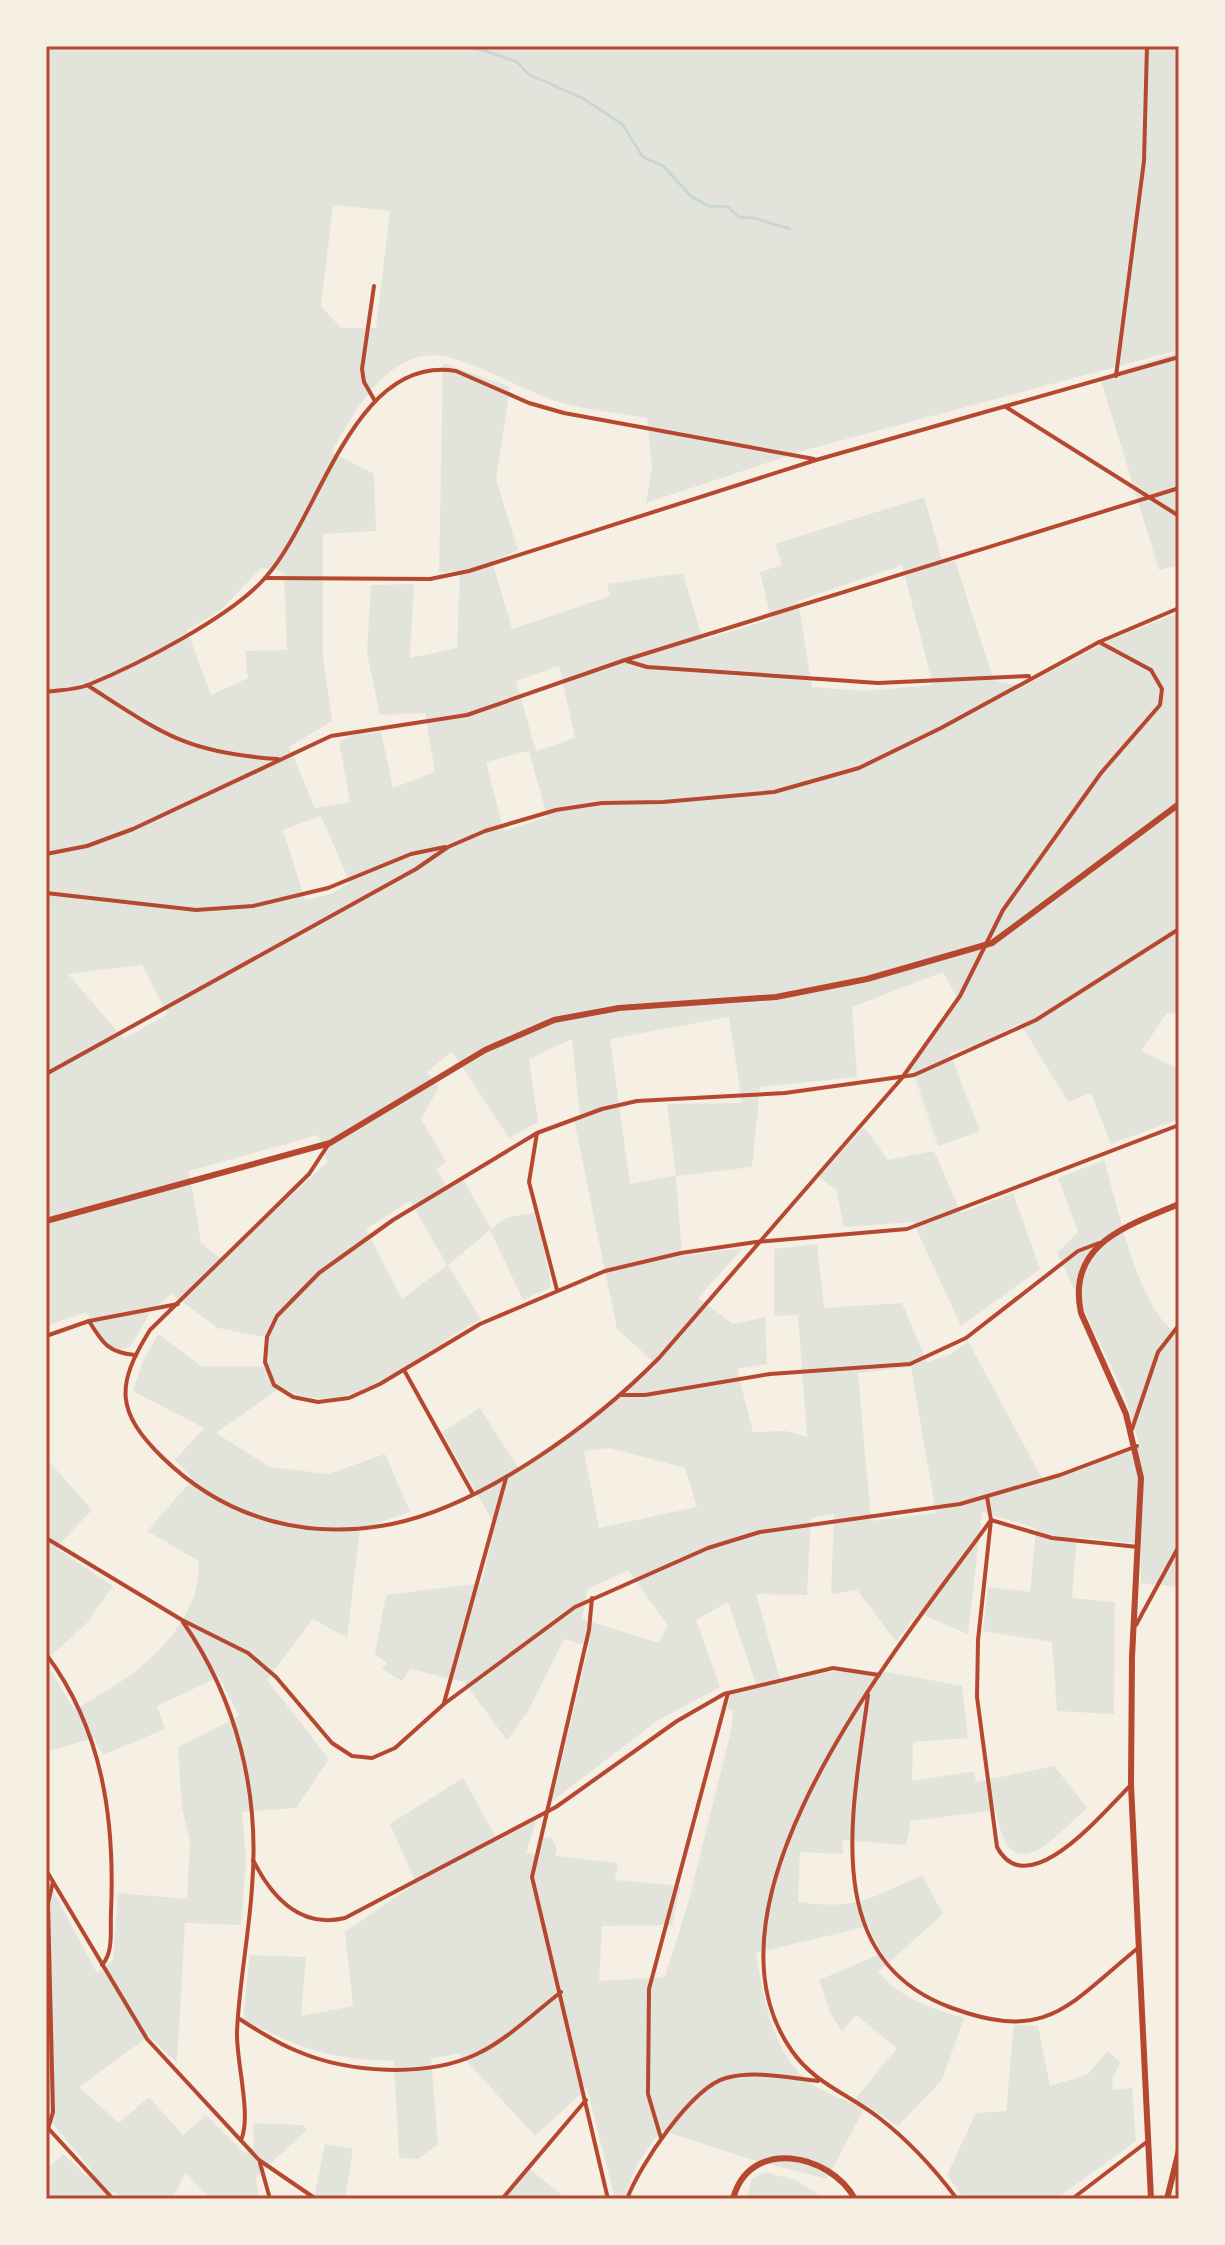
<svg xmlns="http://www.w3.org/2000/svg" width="1225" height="2245" viewBox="0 0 1225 2245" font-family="'Sofia Sans Condensed',sans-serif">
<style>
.green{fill:#e2e4dc;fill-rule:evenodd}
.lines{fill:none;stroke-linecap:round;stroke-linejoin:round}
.stream{stroke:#c9d6d2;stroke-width:3}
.minor{stroke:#b5482f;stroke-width:4}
.tertiary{stroke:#b5482f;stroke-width:6}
.secondary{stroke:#b5482f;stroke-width:6}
.neatline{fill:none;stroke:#b5482f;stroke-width:3}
</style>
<rect width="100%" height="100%" fill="#f6efe4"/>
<!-- green -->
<g class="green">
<path d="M 46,46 L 1179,46 L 1179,350 L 809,449 L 646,503 L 652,468 L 647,418 C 616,412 579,410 550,399 C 516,387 482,365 447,357 C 390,344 354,412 332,452 L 374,474 L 376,531 L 323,534 L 323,656 L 332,721 L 289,747 L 315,808 L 350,802 L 339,741 L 356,734 L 381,732 L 393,788 L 435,772 L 425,713 L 380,715 L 367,654 L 371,585 L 414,584 L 410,658 L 457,648 L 460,571 L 439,572 L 443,363 L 510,387 L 496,480 L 518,550 L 492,561 L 512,629 L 610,596 L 607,584 L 683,573 L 703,640 L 771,619 L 760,572 L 782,565 L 775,544 L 924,497 L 943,563 L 955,561 L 994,681 L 1024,686 L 1110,640 L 1179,613 L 1179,1014 L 1167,1013 L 1141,1051 L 1179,1069 L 1179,1119 L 1111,1144 L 1091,1093 L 1068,1102 L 1020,1023 L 979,1044 L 950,1053 L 980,1131 L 938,1146 L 911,1065 L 959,1002 L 943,972 L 852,1007 L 857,1077 L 760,1087 L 752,1167 L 676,1176 L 682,1256 L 743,1248 L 698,1298 L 733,1324 L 765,1317 L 767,1364 L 737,1369 L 753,1432 L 786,1431 L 807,1437 L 798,1315 L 774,1316 L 774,1249 L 817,1244 L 824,1308 L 902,1303 L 927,1362 L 951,1354 L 968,1341 L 1044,1482 L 1140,1447 L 1125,1396 L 1057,1253 L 1078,1232 L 1058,1178 L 1104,1160 C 1119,1209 1134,1294 1171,1330 L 1179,1323 L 1179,1587 L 1141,1583 L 1141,1544 L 1077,1537 L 1072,1598 L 1115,1602 L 1114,1714 L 1057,1711 L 1052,1642 L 983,1631 L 988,1587 L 1030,1592 L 1036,1528 L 982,1512 L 968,1634 L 918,1613 L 896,1642 L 857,1590 L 831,1594 L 834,1514 L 811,1518 L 807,1595 L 756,1594 L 780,1679 L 839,1671 L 887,1672 L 962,1686 L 968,1738 L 913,1742 L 912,1781 L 974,1771 L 976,1782 L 1054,1766 L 1087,1808 C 1050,1841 1010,1892 996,1810 L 911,1821 L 906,1845 L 842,1840 L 843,1854 L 800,1852 L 798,1902 C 858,1910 869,1899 922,1875 L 943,1914 L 878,1972 C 903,1999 929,2008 964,2018 L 942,2080 L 898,2126 L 866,2105 L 827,2179 L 753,2160 L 661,2130 L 637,2165 L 623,2199 L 602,2199 L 614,2195 L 587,2088 L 535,2136 L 459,2053 L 431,2059 L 438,2144 L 418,2159 L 399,2158 L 394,2061 C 328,2059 301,2049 243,2019 L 250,1955 L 306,1957 L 301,2016 L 353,2006 L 345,1932 L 416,1883 L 390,1824 L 463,1778 L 497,1839 L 536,1820 L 526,1853 L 538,1854 L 544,1838 L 552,1838 L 557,1850 L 555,1856 L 618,1863 L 615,1880 L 681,1886 L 672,1925 L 602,1926 L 599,1981 L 665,1977 L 689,1900 L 732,1727 L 733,1711 L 727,1708 L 731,1691 L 756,1684 L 728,1602 L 696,1620 L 720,1687 L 657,1721 L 552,1801 L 589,1646 L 564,1639 L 527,1713 L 507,1740 L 464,1682 L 410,1669 L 402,1681 L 382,1669 L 387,1663 L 375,1654 L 386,1595 L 482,1583 L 495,1525 L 442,1432 L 480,1408 L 520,1471 L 606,1409 L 657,1365 L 617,1329 L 574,1120 L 580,1118 L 572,1039 L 529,1059 L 538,1122 L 509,1138 L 452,1051 L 427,1072 L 439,1087 L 421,1119 L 446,1162 L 436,1169 L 447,1187 L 463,1179 L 491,1229 L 506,1218 L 537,1212 L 551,1287 L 523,1300 L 490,1230 L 448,1265 L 481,1319 C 422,1349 352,1427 281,1387 L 216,1433 L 270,1467 L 328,1474 L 385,1454 L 410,1512 L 360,1529 L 347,1638 L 313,1619 L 267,1680 L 329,1759 L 296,1808 L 242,1812 L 246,1863 L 241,1925 L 185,1923 L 177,2063 L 149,2036 L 79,2087 L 119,2123 L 149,2097 L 183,2135 L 206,2115 L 245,2154 L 254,2146 L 253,2123 L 303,2125 L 307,2130 L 256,2177 L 259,2199 L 210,2199 L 185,2172 L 178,2189 L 169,2199 L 123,2199 L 114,2191 L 106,2199 L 46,2199 L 46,2169 L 64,2154 L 86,2176 L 92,2170 L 46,2116 L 46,1878 L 97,1973 L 113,1960 L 118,1893 L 187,1899 L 190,1841 L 182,1808 L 178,1747 L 239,1716 L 219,1677 L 157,1706 L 165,1729 L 103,1755 L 94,1738 L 46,1752 L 46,1662 L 73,1708 L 81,1706 C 127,1680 172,1650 193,1599 C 198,1588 198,1573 199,1561 L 147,1531 L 193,1479 L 175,1460 L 204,1428 L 133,1391 L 142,1363 L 158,1334 L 201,1366 L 267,1367 L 269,1338 L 218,1328 L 171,1294 L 151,1311 L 130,1347 L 116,1351 L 98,1334 L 86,1312 L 46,1326 ZM 333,205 L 390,211 L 376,328 L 341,328 L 321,306 ZM 902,565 L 933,685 L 863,691 L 812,687 L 798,601 ZM 261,568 L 284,572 L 287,650 L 245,651 L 248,678 L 211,695 L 187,630 L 221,610 ZM 559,666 L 575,738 L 536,751 L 516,681 ZM 529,751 L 547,817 L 504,831 L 486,762 ZM 321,816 L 350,883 L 331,894 L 305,900 L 283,830 ZM 142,965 L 167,1014 L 124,1039 L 68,974 ZM 729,1017 L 742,1103 L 667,1104 L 676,1175 L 630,1184 L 610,1039 ZM 318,1135 L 327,1162 L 223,1260 L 201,1243 L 189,1171 ZM 410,1201 L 447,1265 L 402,1299 L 366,1229 ZM 911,1367 L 936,1513 L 871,1521 L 858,1373 ZM 610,1448 L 685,1468 L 697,1507 L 599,1528 L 584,1451 ZM 628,1570 L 668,1626 L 659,1643 L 582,1619 L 588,1589 ZM 869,1926 L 880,1954 L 819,1980 L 830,2013 L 842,2031 L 856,2015 L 897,2048 L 852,2103 C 839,2097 823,2092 812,2084 C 772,2055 764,1999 756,1953 Z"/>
<path d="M 1179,352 L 1179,565 L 1159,570 L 1100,377 Z"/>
<path d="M 864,1127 L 888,1160 L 934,1151 L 961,1213 L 1013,1193 L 1040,1269 L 961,1326 L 913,1222 L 844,1227 L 836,1190 L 819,1177 Z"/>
<path d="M 46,1458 L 92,1510 L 56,1548 L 113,1586 L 86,1624 L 46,1660 Z"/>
<path d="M 1014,2025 L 1038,2026 L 1050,2086 L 1088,2074 L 1108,2051 L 1120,2062 L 1112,2080 L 1113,2090 L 1132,2088 L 1136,2141 L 1056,2199 L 964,2199 L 947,2175 L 976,2113 L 1006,2111 Z"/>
<path d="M 325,2144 L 353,2149 L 345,2199 L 314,2199 Z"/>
<path d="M 529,2168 L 566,2199 L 501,2199 Z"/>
<path d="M 766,2172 L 798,2181 L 824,2199 L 747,2199 L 752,2178 Z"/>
</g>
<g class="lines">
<!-- stream -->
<path class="stream" d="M 470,46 L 517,62 L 528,74 L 584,99 L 622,124 L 643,157 L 663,166 L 692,197 L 709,206 L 728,207 L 739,217 L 754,218 L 790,229"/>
<!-- minor -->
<g class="minor">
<path d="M 374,286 L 362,369 L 364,382 L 375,401"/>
<path d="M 1116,376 L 1144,161 L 1147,46"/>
<path d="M 1006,407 L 1179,516"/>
<path d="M 265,578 L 430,579 L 469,571 L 816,460 L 1179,357"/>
<path d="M 627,661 L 647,667 L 878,683 L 1029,676"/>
<path d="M 87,685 C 162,733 185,753 278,759"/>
<path d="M 46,692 C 60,690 75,690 88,685 C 137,665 231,617 265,578 C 320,518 353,354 456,371 L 529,403 L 564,413 L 814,459"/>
<path d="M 46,854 L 87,846 L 133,829 L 331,736 L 467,715 L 625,660 L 1179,488"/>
<path d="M 46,893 L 196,910 L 253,906 L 328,888 L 411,854 L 445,847"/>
<path d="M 1179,929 L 1036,1020 L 914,1075 L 785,1093 L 637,1101 L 602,1109 L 537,1133 L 393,1220 L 319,1273 L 277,1316 L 267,1337 L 265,1362 L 274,1385 L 293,1397 L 318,1402 L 349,1398 L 380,1384 L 480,1324 L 605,1271 L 681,1253 L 756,1242 L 907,1229 L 1179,1125"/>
<path d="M 46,1074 L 416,869 L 448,847 L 485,831 L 556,810 L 602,803 L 663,802 L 774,792 L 859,768 L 941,728 L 1099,642 L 1179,608"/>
<path d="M 537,1133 L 529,1182 L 557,1290"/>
<path d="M 328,1145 L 309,1174 L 150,1330 C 115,1386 116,1412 163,1458 C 226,1519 306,1541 392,1524 C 484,1505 594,1424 659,1358 L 902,1078 L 960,996 L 1003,910 L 1101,773 L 1160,705 L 1162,689 L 1151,670 L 1099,642"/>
<path d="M 89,1321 C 103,1344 109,1353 136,1355"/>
<path d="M 46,1336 L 89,1321 L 178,1304"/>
<path d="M 404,1370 L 473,1494"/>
<path d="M 622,1395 L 645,1395 L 770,1374 L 910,1364 L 966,1338 L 1078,1251 L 1099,1243"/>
<path d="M 1132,1429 L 1158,1352 L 1179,1325"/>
<path d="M 987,1497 L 991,1520 L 978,1640 L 977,1697 L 997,1847 C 1028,1906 1105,1810 1131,1785"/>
<path d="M 46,1538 L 182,1620 L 248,1653 L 276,1677 L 332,1743 L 352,1756 L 372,1758 L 395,1748 L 444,1704 L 575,1607 L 708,1548 L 760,1532 L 960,1504 L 1060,1475 L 1137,1446"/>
<path d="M 592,1598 L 589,1630 L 532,1877 L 608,2199"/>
<path d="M 183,1622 C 237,1700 260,1793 252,1887 C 249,1935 239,1984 237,2032 C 236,2061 252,2116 241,2140"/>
<path d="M 1136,1625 L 1179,1546"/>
<path d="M 46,1654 C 103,1730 115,1820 111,1912 C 110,1929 114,1952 102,1965"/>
<path d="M 868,1695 C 854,1806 816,1959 952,2008 C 1048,2043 1068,2005 1138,1948"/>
<path d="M 444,1703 L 506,1478"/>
<path d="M 253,1860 C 272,1898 300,1929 345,1918 L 556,1807 L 677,1721 L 724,1694 L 833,1668 L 879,1675"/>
<path d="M 46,1870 L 147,2039 L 259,2160 L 316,2199"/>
<path d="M 238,2018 C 257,2030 276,2043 297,2051 C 348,2073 426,2078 477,2054 C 508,2039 534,2013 561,1992"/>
<path d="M 47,2127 L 113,2199"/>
<path d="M 48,2129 L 53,2112 L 48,1903 L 53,1882"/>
<path d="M 661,2138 L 648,2094 L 649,1989 L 728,1693"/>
<path d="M 260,2163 L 270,2199"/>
<path d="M 502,2199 L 586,2100"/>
<path d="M 627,2199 C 639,2166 692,2087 726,2078 C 755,2070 789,2078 818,2081"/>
<path d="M 957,2199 C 934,2168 908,2140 878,2117 C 848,2094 814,2083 792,2051 C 685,1900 905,1639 991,1520 L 1052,1538 L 1138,1547"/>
<path d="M 1072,2199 L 1148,2141"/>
</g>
<!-- tertiary -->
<g class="tertiary">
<path d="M 46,1221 L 330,1143 L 485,1050 L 554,1020 L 619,1008 L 776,997 L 867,979 L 992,943 L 1179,804"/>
<path d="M 1151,2199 L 1131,1785 L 1132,1657 L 1141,1478 L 1126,1414 L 1081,1313 C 1066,1243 1128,1226 1179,1204"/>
</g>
<!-- secondary -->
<g class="secondary">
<path d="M 733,2199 C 749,2137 830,2153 855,2199"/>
<path d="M 1167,2199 L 1179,2150"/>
</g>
</g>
<!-- border -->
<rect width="1225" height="2245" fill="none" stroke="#f6efe4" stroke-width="96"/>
<rect x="48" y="48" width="1129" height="2149" class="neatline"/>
</svg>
